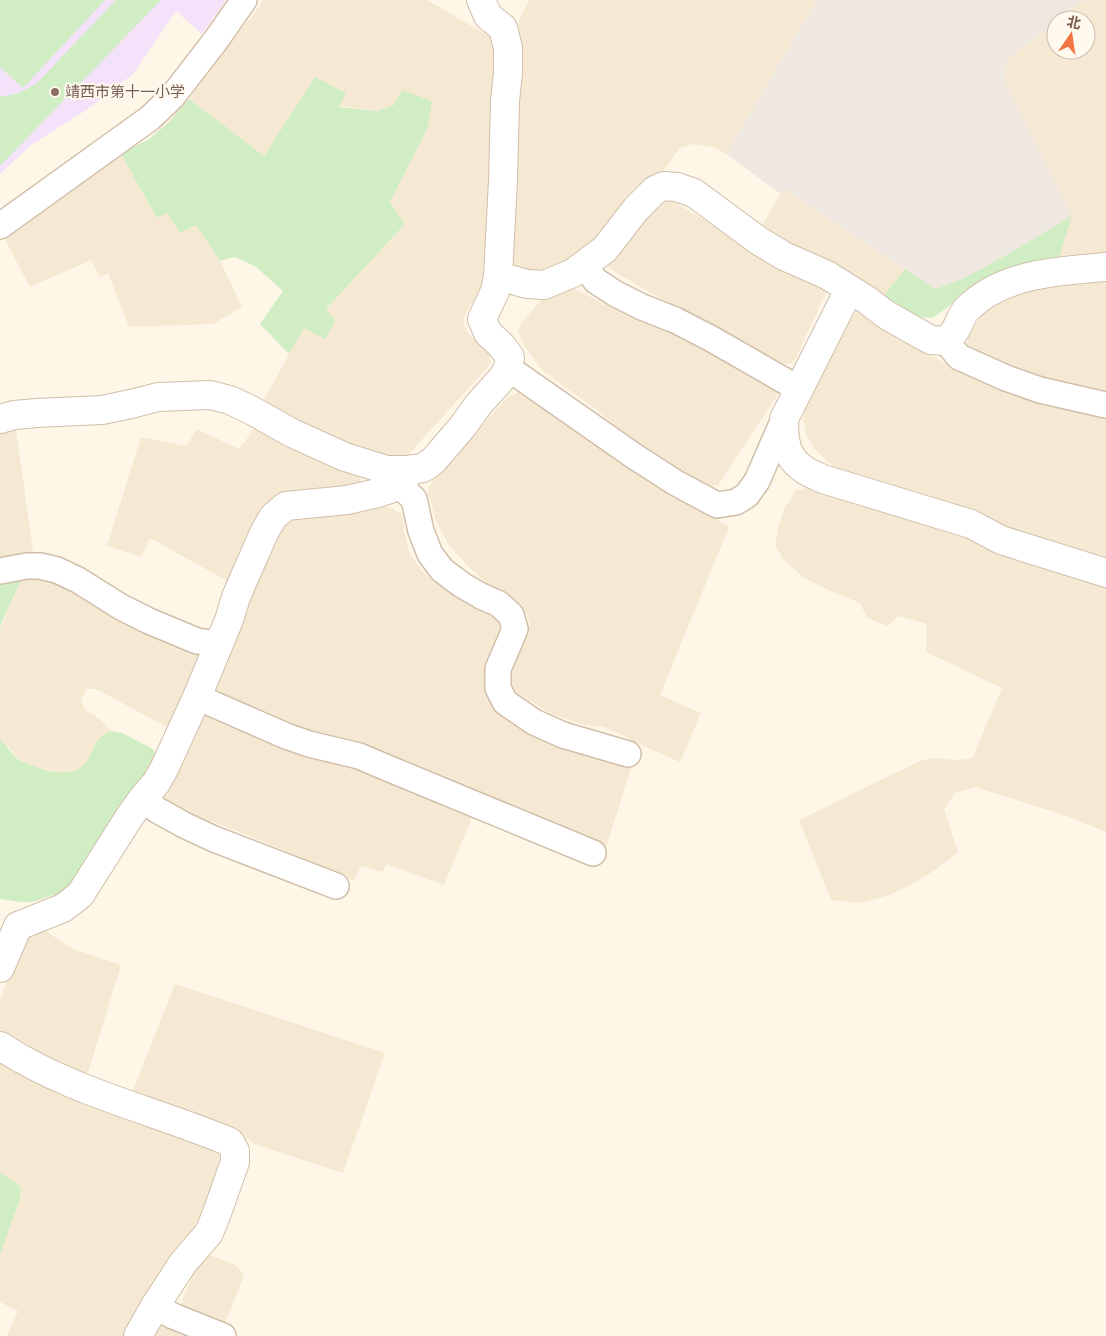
<svg xmlns="http://www.w3.org/2000/svg" width="1106" height="1336" viewBox="0 0 1106 1336" font-family="'Public Sans','Noto Sans SC',sans-serif">
<style>
.residential{fill:#f6e9d4}
.industrial{fill:#eee8e0}
.education{fill:#f3e2fa}
.green{fill:#d1edc3}
.lines{fill:none;stroke-linecap:round;stroke-linejoin:round}
.lane-casing{stroke:#d1beaa;stroke-width:28}
.street-casing{stroke:#d1beaa;stroke-width:30}
.lane{stroke:#fff;stroke-width:25}
.street{stroke:#fff;stroke-width:28}
.education-dot{fill:#8d6e63;stroke:#fff9ee;stroke-width:2}
.labels{text-anchor:middle;stroke-width:4;stroke-linejoin:round;paint-order:stroke}
.education-label{font-size:15px;fill:#785e54;stroke:#fff9ee;text-anchor:start}
</style>
<rect width="100%" height="100%" fill="#fef6e6"/>
<!-- residential -->
<g class="residential">
<path d="M 263,0 L 427,0 L 494,39 L 499,44 L 488,277 L 463,318 L 464,325 L 468,333 L 490,355 L 491,362 L 488,367 L 408,455 L 397,459 L 385,460 L 323,433 L 278,412 L 262,403 L 304,327 L 325,338 L 326,309 L 405,224 L 390,202 L 428,127 L 394,105 L 377,111 L 339,106 L 315,77 L 264,157 L 189,99 L 219,57 L 253,15 Z"/>
<path d="M 529,0 L 817,0 L 726,154 L 713,147 L 705,146 L 693,144 L 680,148 L 651,188 L 618,221 L 555,276 L 515,269 L 508,263 L 518,29 L 520,18 Z"/>
<path d="M 1085,0 L 1106,0 L 1106,259 L 1058,261 L 1004,81 L 1006,66 L 1010,57 L 1056,22 L 1056,50 L 1086,50 L 1086,20 L 1059,20 Z"/>
<path d="M 121,154 L 157,218 L 167,212 L 196,225 L 220,261 L 242,307 L 213,324 L 129,327 L 108,273 L 100,278 L 91,260 L 30,287 L 3,236 Z"/>
<path d="M 784,188 L 905,269 L 881,299 L 761,227 Z"/>
<path d="M 664,196 L 750,247 L 827,290 L 794,362 L 789,364 L 784,364 L 703,323 L 608,268 L 604,262 Z"/>
<path d="M 1106,274 L 1106,398 L 1032,382 L 969,353 L 966,345 L 970,334 L 988,303 L 1002,294 Z"/>
<path d="M 556,285 L 577,290 L 627,316 L 673,331 L 775,387 L 778,392 L 777,396 L 718,485 L 712,486 L 706,485 L 624,433 L 598,411 L 542,370 L 525,347 L 518,330 L 520,325 L 551,288 Z"/>
<path d="M 858,311 L 927,354 L 950,365 L 1106,412 L 1106,564 L 839,472 L 826,460 L 814,448 L 806,434 L 803,418 L 806,405 L 854,314 Z"/>
<path d="M 516,393 L 524,393 L 670,490 L 729,527 L 660,695 L 701,713 L 680,762 L 637,743 L 619,733 L 604,727 L 585,725 L 552,714 L 517,693 L 510,681 L 510,673 L 513,663 L 526,637 L 530,625 L 526,614 L 504,596 L 488,585 L 468,566 L 448,544 L 435,519 L 431,501 L 428,495 L 429,487 L 433,481 L 464,445 L 508,397 Z"/>
<path d="M 16,429 L 34,558 L 0,565 L 0,430 Z"/>
<path d="M 197,429 L 239,449 L 254,429 L 290,449 L 326,465 L 360,477 L 362,484 L 312,492 L 229,582 L 150,538 L 141,557 L 107,546 L 141,437 L 186,446 Z"/>
<path d="M 809,488 L 902,514 L 1106,578 L 1106,832 L 1064,815 L 975,787 L 955,793 L 944,809 L 958,852 L 938,868 L 913,884 L 889,895 L 861,903 L 831,900 L 799,820 L 920,761 L 934,758 L 956,760 L 972,758 L 1002,688 L 926,652 L 927,624 L 898,616 L 888,626 L 867,618 L 860,603 L 833,592 L 803,577 L 783,559 L 775,545 L 778,529 L 784,509 L 796,490 Z"/>
<path d="M 382,506 L 392,508 L 402,515 L 404,531 L 409,552 L 421,570 L 434,582 L 499,617 L 503,625 L 486,687 L 488,698 L 495,707 L 505,718 L 564,748 L 631,768 L 606,848 L 316,740 L 216,694 L 214,688 L 280,523 L 294,519 Z"/>
<path d="M 38,572 L 199,650 L 202,660 L 175,728 L 165,726 L 96,689 L 87,689 L 81,699 L 85,710 L 102,721 L 111,731 L 102,735 L 94,745 L 88,759 L 79,770 L 65,773 L 49,770 L 32,766 L 16,757 L 6,744 L 0,739 L 0,629 L 23,576 Z"/>
<path d="M 199,710 L 357,766 L 475,810 L 444,885 L 386,864 L 383,872 L 361,866 L 354,881 L 257,839 L 172,806 L 164,801 L 163,793 Z"/>
<path d="M 44,928 L 53,936 L 71,948 L 121,965 L 87,1076 L 0,1040 L 0,1000 L 21,942 L 25,933 Z"/>
<path d="M 175,984 L 385,1053 L 343,1173 L 254,1144 L 243,1135 L 132,1093 Z"/>
<path d="M 0,1053 L 226,1154 L 200,1230 L 154,1283 L 130,1336 L 7,1336 L 18,1311 L 0,1302 L 0,1254 L 20,1200 L 21,1187 L 0,1172 Z"/>
<path d="M 207,1254 L 234,1264 L 239,1268 L 244,1276 L 224,1325 L 182,1306 L 182,1301 L 197,1264 Z"/>
<path d="M 157,1322 L 194,1336 L 146,1336 Z"/>
</g>
<!-- industrial -->
<path class="industrial" d="M 817,0 L 1085,0 L 1059,20 L 1056,20 L 1056,22 L 1010,57 L 1006,66 L 1004,80 L 1072,216 L 992,264 L 962,279 L 935,289 L 785,189 L 781,194 L 726,154 Z"/>
<!-- education -->
<path class="education" d="M 0,0 L 226,0 L 202,34 L 176,11 L 133,74 L 86,110 L 31,145 L 0,174 Z"/>
<!-- green -->
<g class="green">
<path d="M 0,0 L 105,0 L 23,88 L 0,67 Z"/>
<path d="M 116,0 L 161,0 L 0,166 L 0,97 L 19,93 L 37,83 Z"/>
<path d="M 315,77 L 346,93 L 339,107 L 377,111 L 394,105 L 402,90 L 432,101 L 428,127 L 390,202 L 405,224 L 326,309 L 335,321 L 325,339 L 304,328 L 289,354 L 260,324 L 283,291 L 256,267 L 235,257 L 220,261 L 196,225 L 180,233 L 167,213 L 157,218 L 121,154 L 149,139 L 169,122 L 189,99 L 264,156 Z"/>
<path d="M 1072,216 L 1058,261 L 963,296 L 933,318 L 916,317 L 881,299 L 905,269 L 935,289 L 962,279 L 991,264 Z"/>
<path d="M 23,576 L 2,622 L 0,629 L 0,579 Z"/>
<path d="M 111,731 L 122,733 L 153,749 L 156,755 L 146,777 L 80,874 L 60,893 L 32,902 L 21,902 L 0,899 L 0,739 C 7,745 11,754 18,759 C 32,767 62,777 77,770 C 81,768 86,763 88,759 C 96,745 94,738 111,731 Z"/>
<path d="M 0,1172 L 21,1187 L 20,1200 L 0,1254 Z"/>
</g>
<g class="lines">
<!-- lane casing -->
<g class="lane-casing">
<g id="lane">
<path d="M 0,226 L 150,118 L 172,97 L 216,40 L 244,0"/>
<path d="M 584,266 L 596,281 L 616,294 L 642,307 L 675,320 L 710,338 L 799,389"/>
<path d="M 946,341 L 959,357 L 1006,378 L 1040,390 L 1106,405"/>
<path d="M 508,368 L 634,456 L 676,483 L 717,505 L 736,502 L 747,495 L 757,481 L 784,419"/>
<path d="M 404,481 L 403,489 L 414,499 L 421,531 L 430,554 L 442,570 L 462,585 L 481,596 L 499,604 L 511,615 L 515,629 L 498,669 L 498,688 L 505,702 L 534,722 L 563,735 L 628,754"/>
<path d="M 0,571 L 27,566 L 40,566 L 57,570 L 78,580 L 121,607 L 149,621 L 197,641 L 218,644"/>
<path d="M 197,697 L 286,736 L 309,744 L 359,756 L 385,767 L 593,853"/>
<path d="M 143,798 L 157,810 L 184,825 L 214,839 L 336,886"/>
<path d="M 155,1306 L 173,1316 L 223,1336"/>
</g>
</g>
<!-- street casing -->
<g class="street-casing">
<g id="street">
<path d="M 498,276 L 527,284 L 544,285 L 573,273 L 605,249 L 636,209 L 655,190 L 664,186 L 677,187 L 694,193 L 759,241 L 784,256 L 827,275 L 867,300 L 885,314 L 911,329 L 931,340 L 946,341 C 950,337 954,333 956,329 C 960,322 962,314 967,309 C 1003,273 1059,271 1106,267"/>
<path d="M 849,290 L 784,419 C 784,439 785,456 802,468 C 808,473 817,476 823,479 L 971,524 L 1001,540 L 1106,573"/>
<path d="M 0,419 L 14,415 L 37,413 L 102,410 L 131,404 L 158,397 L 210,395 L 230,400 L 251,410 L 292,433 L 345,457 L 387,470 L 407,470 L 423,468 L 433,461 L 463,426 L 478,405 L 503,377 L 508,368 L 510,357 L 501,345 L 488,333 L 482,319 L 495,291 L 498,276 L 503,181 L 505,101 L 508,73 L 508,48 L 503,28 L 488,16 L 481,0"/>
<path d="M 0,968 L 18,926 L 63,908 L 80,895 L 130,816 L 143,798 L 156,783 L 164,769 L 197,697 L 229,620 L 236,597 L 245,576 L 264,533 L 273,517 L 286,506 L 347,500 L 378,493 L 393,488 L 404,481 L 407,470"/>
<path d="M 0,1046 C 70,1092 154,1110 230,1142 L 235,1151 L 235,1162 L 217,1213 L 209,1233 L 183,1263 L 170,1283 L 155,1306 L 138,1336"/>
</g>
</g>
<!-- lane -->
<use href="#lane" class="lane"/>
<!-- street -->
<use href="#street" class="street"/>
</g>
<!-- markers -->
<circle class="education-dot" cx="55" cy="92" r="5"/>
<g class="labels">
<!-- education labels -->
<g class="education-label">
<text x="65" y="97">靖西市第十一小学</text>
</g>
</g>
<!-- north arrow -->
<g transform="translate(1071 35) rotate(13)"><circle r="24" fill="#fff9ee" stroke="#cabbac"/>
<path d="M0-4L9 19L0 12L-9 19Z" fill="#f07543"/>
<text y="-8" font-size="14" font-weight="bold" text-anchor="middle" fill="#7a5d48">北</text>
</g>
</svg>
